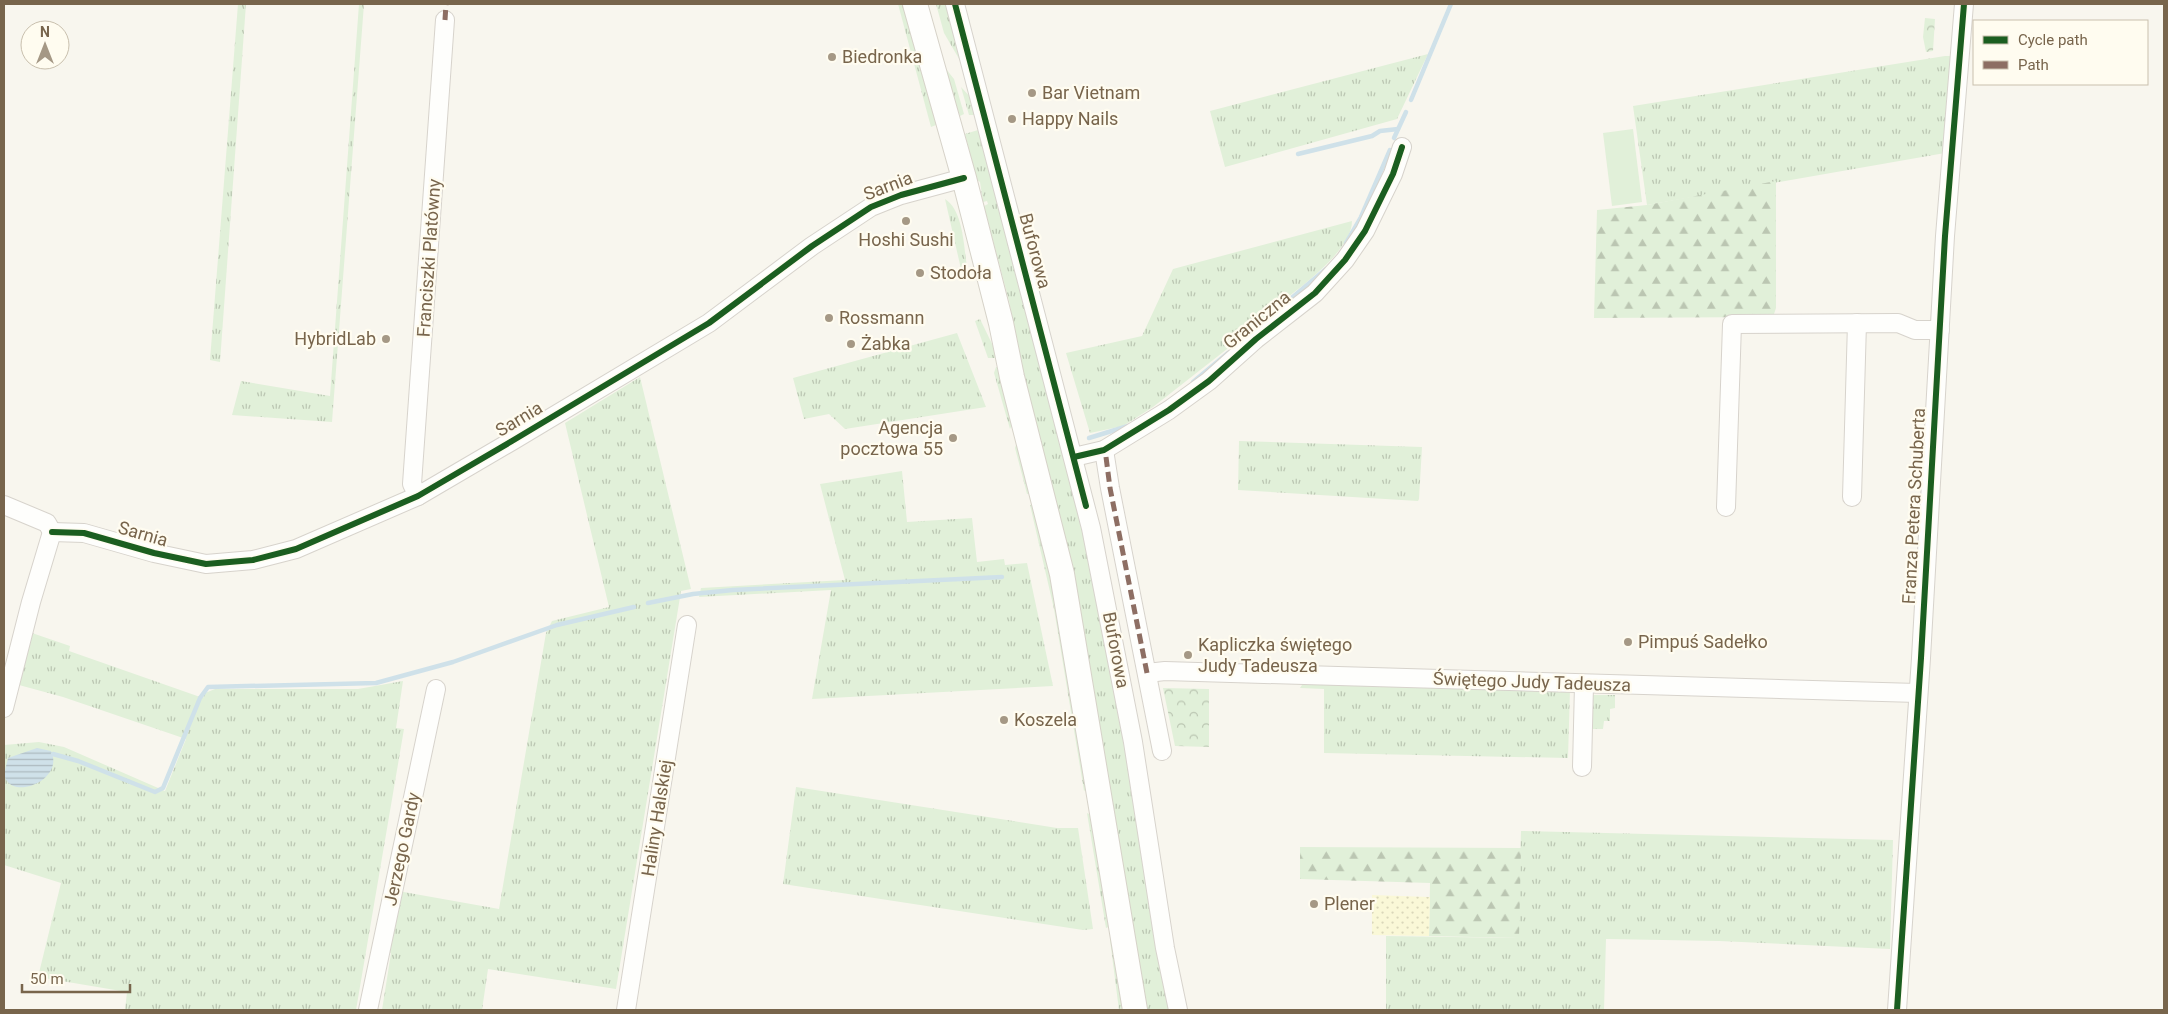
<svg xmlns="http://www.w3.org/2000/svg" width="2168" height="1014" viewBox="0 0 2168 1014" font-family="Roboto,sans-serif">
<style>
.grass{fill:url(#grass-tufts)}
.forest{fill:url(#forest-firs)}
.sand{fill:url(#sand-dots)}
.park{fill:url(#park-crowns)}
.pitch{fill:#e1f0d9}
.water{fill:url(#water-rules)}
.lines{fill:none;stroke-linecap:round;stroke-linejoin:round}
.stream{stroke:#cfe1e9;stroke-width:4.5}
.minor-casing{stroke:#d7d3cc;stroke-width:20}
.secondary-casing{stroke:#d6d2c8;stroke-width:26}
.minor{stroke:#fefefc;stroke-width:18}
.secondary{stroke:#fefefc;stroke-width:24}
.quiet{stroke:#8d6e63;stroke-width:5;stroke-dasharray:10 5;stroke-linecap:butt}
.cycleway-casing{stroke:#fffcf0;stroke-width:9}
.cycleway{stroke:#1b5e20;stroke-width:6}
.poi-dot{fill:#a59885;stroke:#fffcf0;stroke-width:2}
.labels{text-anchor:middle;stroke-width:4.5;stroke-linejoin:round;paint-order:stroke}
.poi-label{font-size:18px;fill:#78654c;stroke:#fffcf0;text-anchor:start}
.street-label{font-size:18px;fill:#78654c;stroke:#fffcf0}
</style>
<defs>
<pattern id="grass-tufts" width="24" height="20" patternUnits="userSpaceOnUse" patternTransform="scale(1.25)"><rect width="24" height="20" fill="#e1f0d9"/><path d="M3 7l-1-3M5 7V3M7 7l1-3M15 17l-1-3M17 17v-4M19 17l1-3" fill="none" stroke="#bbc6b2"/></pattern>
<pattern id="forest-firs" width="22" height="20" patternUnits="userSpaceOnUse" patternTransform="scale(1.25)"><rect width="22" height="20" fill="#e1f0d9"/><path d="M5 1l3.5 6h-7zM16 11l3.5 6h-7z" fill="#bbc6b2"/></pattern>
<pattern id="sand-dots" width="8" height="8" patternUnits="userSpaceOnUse" patternTransform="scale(1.25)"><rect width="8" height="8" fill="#faf8d7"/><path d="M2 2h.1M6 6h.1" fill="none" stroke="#dad7ba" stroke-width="1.8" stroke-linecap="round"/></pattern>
<pattern id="park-crowns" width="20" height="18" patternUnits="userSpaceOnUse" patternTransform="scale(1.25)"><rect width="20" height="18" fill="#e1f0d9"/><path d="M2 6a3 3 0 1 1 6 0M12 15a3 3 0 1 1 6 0" fill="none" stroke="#bbc6b2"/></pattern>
<pattern id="water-rules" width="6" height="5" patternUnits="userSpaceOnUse" patternTransform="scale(1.25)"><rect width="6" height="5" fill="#cfe1e9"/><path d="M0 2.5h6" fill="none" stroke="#adbabf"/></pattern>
</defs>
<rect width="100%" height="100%" fill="#f8f6ee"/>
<!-- grass -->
<g class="grass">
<path d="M 238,4 L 246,4 L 220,362 L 210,360 Z"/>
<path d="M 359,4 L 364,4 L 332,422 L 232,415 L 241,381 L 330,396 Z"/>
<path d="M 898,4 L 904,4 L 936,125 L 931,127 Z"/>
<path d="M 936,4 L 948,4 L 962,64 L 944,33 Z"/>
<path d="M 1428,54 L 1397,119 L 1225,167 L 1210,111 Z"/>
<path d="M 1945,56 L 1955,56 L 1945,153 L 1647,205 L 1633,106 Z"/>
<path d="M 942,64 L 954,79 L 964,114 L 960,116 Z"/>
<path d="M 961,87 L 974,101 L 977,115 L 969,115 Z"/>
<path d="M 978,130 L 980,132 L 1087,548 L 1120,710 L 1142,859 L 1169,1010 L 1146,1010 L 1009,301 L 984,206 L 988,204 L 987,201 L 983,202 L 980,182 L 977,180 L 965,134 Z"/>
<path d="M 945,199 C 963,210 964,246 967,268 L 961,269 Z"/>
<path d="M 1352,221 C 1352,253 1292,293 1269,312 L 1273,313 L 1153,407 L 1123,426 L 1090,433 L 1066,353 L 1142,336 L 1173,269 Z"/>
<path d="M 980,319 L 995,350 L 995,358 L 988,358 L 975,321 Z"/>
<path d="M 957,333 L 986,407 L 845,429 L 829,414 L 804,419 L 793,378 Z"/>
<path d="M 996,367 L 998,367 L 1013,423 L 1010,429 L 994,373 Z"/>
<path d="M 640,377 L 691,589 L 681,591 L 616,989 L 488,969 L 482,1010 L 382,1010 L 391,953 L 385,951 L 398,891 L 499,909 L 546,633 L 552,621 L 609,607 L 565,423 Z"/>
<path d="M 1239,441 L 1422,447 L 1419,499 L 1418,501 L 1238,490 Z"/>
<path d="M 1016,445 L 1019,447 L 1032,493 L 1027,494 L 1015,448 Z"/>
<path d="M 902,471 L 907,522 L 972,518 L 977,562 L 1004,559 L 1005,565 L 1027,563 L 1053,686 L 812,699 L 831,590 L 699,597 L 701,588 L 845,580 L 820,484 Z"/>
<path d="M 1034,504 L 1049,560 L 1087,789 L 1084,791 L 1054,609 L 1030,505 Z"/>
<path d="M 32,633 L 70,646 L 69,651 L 203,698 L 205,693 L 215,689 L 358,689 L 403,681 L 396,728 L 404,729 L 356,1010 L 125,1010 L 127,992 L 38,977 L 61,883 L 4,865 L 4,745 L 39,742 L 64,747 L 165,791 L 186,739 L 63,697 L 19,685 Z"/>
<path d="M 1304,682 L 1570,690 L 1568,758 L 1324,753 L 1324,689 L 1300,688 Z"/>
<path d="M 1587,695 L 1615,695 L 1615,708 L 1610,709 L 1610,721 L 1604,721 L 1603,729 L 1587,729 Z"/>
<path d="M 796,787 L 1057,828 L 1078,828 L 1093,929 L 1083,930 L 783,884 Z"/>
<path d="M 1087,813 L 1091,815 L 1111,926 L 1106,928 Z"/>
<path d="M 1521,831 L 1893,840 L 1890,949 L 1719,941 L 1606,939 L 1604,1010 L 1386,1010 L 1386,936 L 1518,938 Z"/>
<path d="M 1110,940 L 1112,940 L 1123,1010 L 1119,1010 Z"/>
</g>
<!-- forest -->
<g class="forest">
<path d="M 1776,181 L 1776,308 L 1773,317 L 1594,318 L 1597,210 L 1647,205 Z"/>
<path d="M 1300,847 L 1521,848 L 1519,938 L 1429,936 L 1430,883 L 1300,879 Z"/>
</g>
<!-- sand -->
<path class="sand" d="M 1372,895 L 1430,897 L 1429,936 L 1372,935 Z"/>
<!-- park -->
<g class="park">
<path d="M 1925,18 L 1935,19 L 1933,51 L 1926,52 L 1923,37 Z"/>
<path d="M 1163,688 L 1209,689 L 1209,747 L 1175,746 Z"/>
</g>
<!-- pitch -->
<path class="pitch" d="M 1633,129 L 1642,202 L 1612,206 L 1603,133 Z"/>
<!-- water -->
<path class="water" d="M 37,748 L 51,751 C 64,778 19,798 7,781 C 2,776 7,764 8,758 Z"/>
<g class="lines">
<!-- stream -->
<g class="stream">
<path d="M 1411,100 L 1451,4"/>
<path d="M 1394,138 L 1406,112"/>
<path d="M 1298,154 L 1372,136 L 1380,131 L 1398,129"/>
<path d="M 1346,243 L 1361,217 L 1390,150"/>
<path d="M 1281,307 L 1326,269"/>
<path d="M 1254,330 L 1272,314"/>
<path d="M 1193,382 L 1228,353"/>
<path d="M 1089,438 L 1128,426"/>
<path d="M 648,603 L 693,594 L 733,590 L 1002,577"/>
<path d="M 53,754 L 78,761 L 155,792 L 163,788 L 200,698 L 208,687 L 376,683 L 453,662 L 557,625 L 634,607"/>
</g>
<!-- minor casing -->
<g class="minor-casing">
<g id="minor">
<path d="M 955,4 L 1091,528 L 1133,742 L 1165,948 L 1178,1010"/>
<path d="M 1104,450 L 1110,488 L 1162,751"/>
<path d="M 1074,457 L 1104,450 L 1169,410 L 1209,381 L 1256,339 L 1315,293 L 1345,260 L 1365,231 L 1393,174 L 1402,147"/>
<path d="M 418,496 L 412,484 L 445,20"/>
<path d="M 1852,497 L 1857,323"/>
<path d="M 4,505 L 47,523 L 52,532"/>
<path d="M 1726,507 L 1732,324 L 1898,323 L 1915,330 L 1940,330"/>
<path d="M 52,532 L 84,533 L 154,553 L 206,564 L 253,560 L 296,549 L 418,496 L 512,441 L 709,323 L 812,246 L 871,207 L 901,195 L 964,178"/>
<path d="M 1147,673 L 1165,671 L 1917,693"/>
<path d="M 4,708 L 31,602 L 52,532"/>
<path d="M 1582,767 L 1584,685"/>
<path d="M 368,1010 L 436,689"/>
<path d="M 626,1010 L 687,625"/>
<path d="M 1897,1010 L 1921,658 L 1945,236 L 1964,4"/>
</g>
</g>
<!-- secondary casing -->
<g class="secondary-casing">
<path id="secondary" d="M 915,4 L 964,178 L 1001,323 L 1012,377 L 1062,574 L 1135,1010"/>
</g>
<!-- minor -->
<use href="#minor" class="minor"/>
<!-- secondary -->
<use href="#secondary" class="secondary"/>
<!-- quiet -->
<g class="quiet">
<path d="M 445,20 L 446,4"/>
<path d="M 1106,457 L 1110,488 L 1147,673"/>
</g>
<!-- cycleway casing -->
<g class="cycleway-casing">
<g id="cycleway">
<path d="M 955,4 L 1086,506"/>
<path d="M 1074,457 L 1104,450 L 1169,410 L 1209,381 L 1256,339 L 1315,293 L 1345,260 L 1365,231 L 1393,174 L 1402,147"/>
<path d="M 52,532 L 84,533 L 154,553 L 206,564 L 253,560 L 296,549 L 418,496 L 512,441 L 709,323 L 812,246 L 871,207 L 901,195 L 964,178"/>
<path d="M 1897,1010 L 1921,658 L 1945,236 L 1964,4"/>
</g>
</g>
<!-- cycleway -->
<use href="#cycleway" class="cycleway"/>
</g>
<!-- markers -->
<g class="poi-dot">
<circle cx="832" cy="57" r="5"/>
<circle cx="1032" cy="93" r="5"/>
<circle cx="1012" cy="119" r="5"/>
<circle cx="906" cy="221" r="5"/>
<circle cx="920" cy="273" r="5"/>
<circle cx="829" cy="318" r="5"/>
<circle cx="386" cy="339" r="5"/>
<circle cx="851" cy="344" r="5"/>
<circle cx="953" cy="438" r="5"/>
<circle cx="1628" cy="642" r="5"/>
<circle cx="1188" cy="655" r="5"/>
<circle cx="1004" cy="720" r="5"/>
<circle cx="1314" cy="904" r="5"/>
</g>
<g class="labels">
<!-- poi labels -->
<g class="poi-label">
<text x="842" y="63">Biedronka</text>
<text x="1042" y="99">Bar Vietnam</text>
<text x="1022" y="125">Happy Nails</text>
<text x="906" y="246" text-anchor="middle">Hoshi Sushi</text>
<text x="930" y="279">Stodoła</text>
<text x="839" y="324">Rossmann</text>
<text x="376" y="345" text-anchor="end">HybridLab</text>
<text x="861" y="350">Żabka</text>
<text x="943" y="434" text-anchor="end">Agencja<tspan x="943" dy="21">pocztowa 55</tspan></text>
<text x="1638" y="648">Pimpuś Sadełko</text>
<text x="1198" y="651">Kapliczka świętego<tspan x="1198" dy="21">Judy Tadeusza</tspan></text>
<text x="1014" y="726">Koszela</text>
<text x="1324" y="910">Plener</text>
</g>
<!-- street labels -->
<g class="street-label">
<text transform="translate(888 186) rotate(-21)" y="6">Sarnia</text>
<text transform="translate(1035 251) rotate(75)" y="6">Buforowa</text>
<text transform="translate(429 258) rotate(-86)" y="6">Franciszki Platówny</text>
<text transform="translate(1257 320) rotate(-39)" y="6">Graniczna</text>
<text transform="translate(519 419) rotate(-31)" y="6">Sarnia</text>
<text transform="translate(1914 506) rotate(-87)" y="6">Franza Petera Schuberta</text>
<text transform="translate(143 534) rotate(16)" y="6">Sarnia</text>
<text transform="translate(1116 650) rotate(79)" y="6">Buforowa</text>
<text transform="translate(1532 682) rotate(2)" y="6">Świętego Judy Tadeusza</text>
<text transform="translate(657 818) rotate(-81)" y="6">Haliny Halskiej</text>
<text transform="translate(402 849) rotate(-78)" y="6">Jerzego Gardy</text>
</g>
</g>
<!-- border -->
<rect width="2168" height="1014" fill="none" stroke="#78654c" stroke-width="10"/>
<!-- legend -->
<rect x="1973" y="20" width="175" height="65" fill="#fffcf0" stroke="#c9c0ae"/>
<rect x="1983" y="36" width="25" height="8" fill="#1b5e20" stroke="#c9c0ae"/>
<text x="2018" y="45" font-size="15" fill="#78654c">Cycle path</text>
<rect x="1983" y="61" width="25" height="8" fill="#8d6e63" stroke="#c9c0ae"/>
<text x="2018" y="70" font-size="15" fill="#78654c">Path</text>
<!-- north arrow -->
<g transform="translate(45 45)"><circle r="24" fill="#fffcf0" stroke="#c9c0ae"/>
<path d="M0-4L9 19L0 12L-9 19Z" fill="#a59885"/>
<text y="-8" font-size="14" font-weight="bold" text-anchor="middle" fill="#78654c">N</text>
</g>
<!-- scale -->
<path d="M22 984v8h108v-8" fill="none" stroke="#78654c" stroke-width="2.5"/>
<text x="30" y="984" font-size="15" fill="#78654c" stroke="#fffcf0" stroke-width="4" paint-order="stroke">50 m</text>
</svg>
